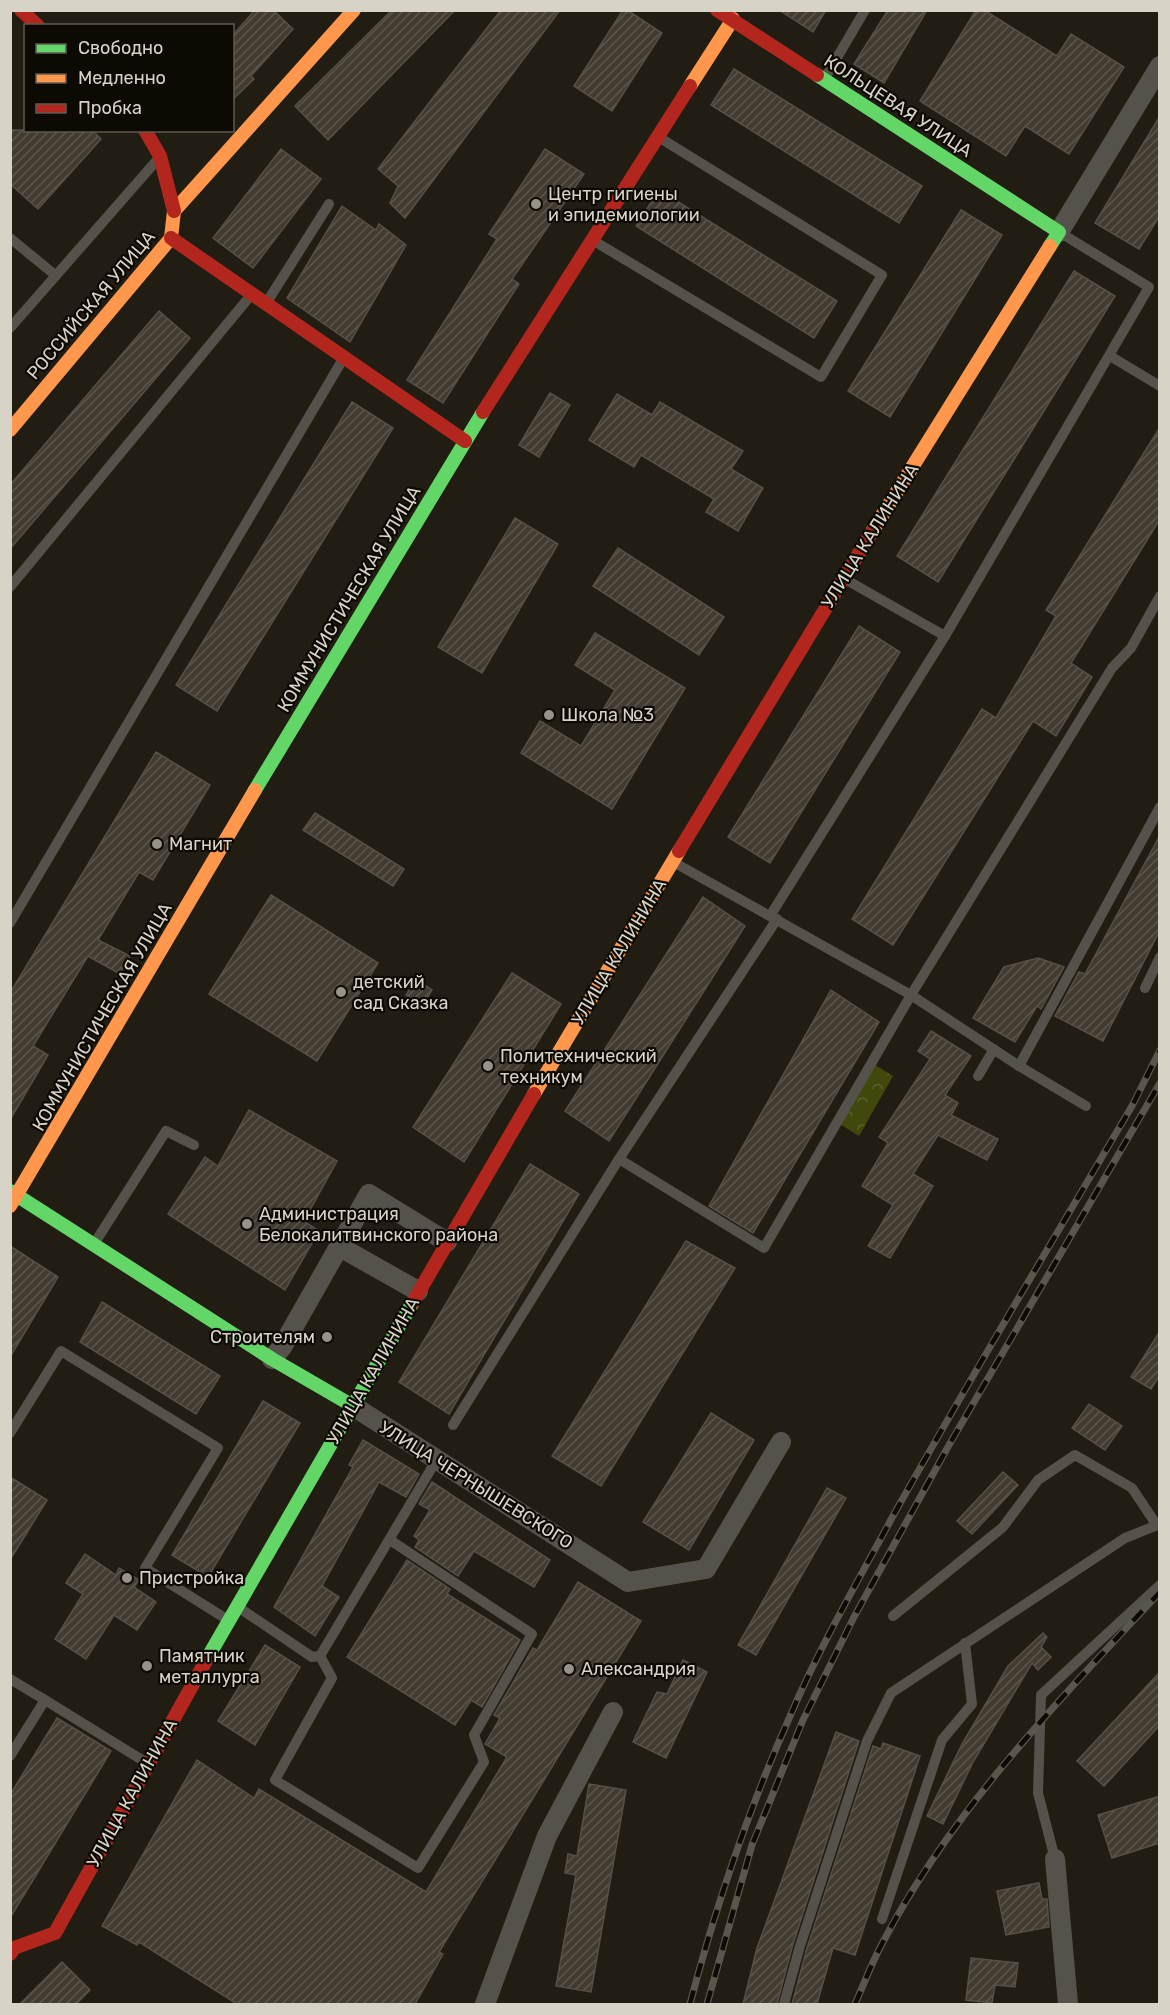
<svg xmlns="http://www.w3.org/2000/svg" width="1170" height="2015" viewBox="0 0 1170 2015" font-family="Rubik,sans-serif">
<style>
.park{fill:url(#park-crowns)}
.building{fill:url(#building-hatch);stroke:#555048;stroke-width:1.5}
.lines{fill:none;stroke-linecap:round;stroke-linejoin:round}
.lane{stroke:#55524b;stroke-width:10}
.street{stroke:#55524b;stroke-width:20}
.fast{stroke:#63d668;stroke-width:14}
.slow{stroke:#ff974d;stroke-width:14}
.jam{stroke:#b3261e;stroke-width:14}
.rail-casing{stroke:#59564e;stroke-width:7}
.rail{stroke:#0d0a04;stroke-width:4.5;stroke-dasharray:14;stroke-linecap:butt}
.poi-dot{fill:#979388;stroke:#0d0a04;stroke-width:2}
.labels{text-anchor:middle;stroke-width:4.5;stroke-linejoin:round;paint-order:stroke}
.street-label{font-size:18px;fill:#d7d3c7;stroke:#0d0a04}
.poi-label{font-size:18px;fill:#d7d3c7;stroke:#0d0a04;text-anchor:start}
</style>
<defs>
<pattern id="park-crowns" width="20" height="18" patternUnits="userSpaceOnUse" patternTransform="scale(1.5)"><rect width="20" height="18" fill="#42470c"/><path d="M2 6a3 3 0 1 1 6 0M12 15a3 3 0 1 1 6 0" fill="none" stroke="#5d612e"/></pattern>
<pattern id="building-hatch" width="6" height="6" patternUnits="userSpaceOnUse" patternTransform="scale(1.5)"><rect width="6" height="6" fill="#423b2f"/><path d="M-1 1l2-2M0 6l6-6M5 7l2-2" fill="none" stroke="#5d564c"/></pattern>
</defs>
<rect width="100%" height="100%" fill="#211d13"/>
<!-- park -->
<path class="park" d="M 875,1065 L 893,1076 L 859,1136 L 840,1124 Z"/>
<!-- building -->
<g class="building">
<path d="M 255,10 L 273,10 L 293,29 L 251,76 L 254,79 L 232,100 L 232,36 Z"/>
<path d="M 392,10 L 455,10 L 328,140 L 295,106 Z"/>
<path d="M 501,10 L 560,10 L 405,218 L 390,203 L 398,186 L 378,169 Z"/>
<path d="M 623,10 L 627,10 L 662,33 L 612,111 L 574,86 Z"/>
<path d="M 779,10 L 826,10 L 813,32 Z"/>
<path d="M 888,10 L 927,10 L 884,83 L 854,64 Z"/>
<path d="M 976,10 L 984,10 L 1057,56 L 1071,34 L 1124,67 L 1069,154 L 1025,126 L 1006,156 L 920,101 Z"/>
<path d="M 734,69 L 922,186 L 899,223 L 711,105 Z"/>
<path d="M 1160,116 L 1160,215 L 1139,249 L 1095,223 Z"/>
<path d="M 10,130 L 92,130 L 101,139 L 38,209 L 10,184 Z"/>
<path d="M 281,149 L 321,179 L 253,268 L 213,238 Z"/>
<path d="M 545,149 L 584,174 L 512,279 L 519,284 L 443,403 L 407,380 L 497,239 L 489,234 Z"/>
<path d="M 659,190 L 837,301 L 814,338 L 636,226 Z"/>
<path d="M 342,206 L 376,230 L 379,224 L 406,245 L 350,342 L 287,298 Z"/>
<path d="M 961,210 L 1002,235 L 890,417 L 848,391 Z"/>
<path d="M 1074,271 L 1115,296 L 938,582 L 897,556 Z"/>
<path d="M 159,311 L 190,338 L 10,549 L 10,485 Z"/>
<path d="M 550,393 L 570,405 L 539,457 L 519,445 Z"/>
<path d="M 617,394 L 652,415 L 660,402 L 743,451 L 731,469 L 763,488 L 738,531 L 706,512 L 714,499 L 641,455 L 634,467 L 589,440 Z"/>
<path d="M 352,402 L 393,428 L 217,711 L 176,685 Z"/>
<path d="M 1160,427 L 1160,519 L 1071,663 L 1092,677 L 1056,736 L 1033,721 L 893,945 L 852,919 L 982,709 L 996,718 L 1056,616 L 1046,610 Z"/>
<path d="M 515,518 L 558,544 L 482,673 L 438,647 Z"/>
<path d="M 618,548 L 724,617 L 699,655 L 593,586 Z"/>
<path d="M 859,626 L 900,652 L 770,863 L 728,837 Z"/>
<path d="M 595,633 L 685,688 L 612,809 L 521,753 L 540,721 L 581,746 L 615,690 L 575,665 Z"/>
<path d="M 156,752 L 210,785 L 153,880 L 139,872 L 98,940 L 130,956 L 120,974 L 88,956 L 33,1046 L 48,1055 L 10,1120 L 10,993 Z"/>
<path d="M 315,813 L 404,869 L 393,886 L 303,830 Z"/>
<path d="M 1160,835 L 1160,930 L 1103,1041 L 1055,1016 L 1079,972 L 1085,974 Z"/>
<path d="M 271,895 L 378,963 L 317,1061 L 209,994 Z"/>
<path d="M 703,897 L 745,926 L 609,1141 L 565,1111 Z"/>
<path d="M 1038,958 L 1064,967 L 1041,1009 L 1037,1006 L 1015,1042 L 973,1018 L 1004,967 Z"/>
<path d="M 512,973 L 561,1004 L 464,1162 L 413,1127 Z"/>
<path d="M 416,979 L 432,990 L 422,1006 L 406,995 Z"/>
<path d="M 831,990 L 879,1022 L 753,1233 L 709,1206 Z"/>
<path d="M 931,1031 L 971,1056 L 945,1095 L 958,1103 L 951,1115 L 998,1139 L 987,1160 L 938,1135 L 913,1174 L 933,1186 L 890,1258 L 868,1246 L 893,1205 L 862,1186 L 888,1143 L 879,1137 L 930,1059 L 918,1051 Z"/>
<path d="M 249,1110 L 337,1161 L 304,1221 L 319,1231 L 285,1290 L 168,1214 L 205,1157 L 218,1166 Z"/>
<path d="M 530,1164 L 579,1194 L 449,1414 L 399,1382 Z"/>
<path d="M 686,1241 L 735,1268 L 601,1486 L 552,1456 Z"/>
<path d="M 10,1246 L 58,1277 L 10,1357 Z"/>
<path d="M 102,1302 L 220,1376 L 196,1414 L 80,1342 Z"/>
<path d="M 1160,1331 L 1160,1375 L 1151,1389 L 1131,1377 Z"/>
<path d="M 263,1401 L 300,1423 L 208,1577 L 172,1555 Z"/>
<path d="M 1089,1404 L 1122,1426 L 1105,1450 L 1072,1428 Z"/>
<path d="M 711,1413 L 754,1440 L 689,1550 L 643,1522 Z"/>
<path d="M 363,1440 L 419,1474 L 406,1497 L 379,1482 L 322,1586 L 339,1597 L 315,1636 L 274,1607 L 353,1467 L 349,1465 Z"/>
<path d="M 1003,1472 L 1018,1485 L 972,1534 L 957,1521 Z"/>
<path d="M 10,1477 L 47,1500 L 10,1560 Z"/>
<path d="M 432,1482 L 550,1560 L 534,1587 L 474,1551 L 458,1576 L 415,1547 L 419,1540 L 414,1536 L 430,1510 L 419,1504 Z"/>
<path d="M 827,1488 L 846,1498 L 756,1655 L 738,1645 Z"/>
<path d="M 85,1554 L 116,1575 L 119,1568 L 139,1580 L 134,1587 L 156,1602 L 137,1630 L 114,1615 L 86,1659 L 55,1639 L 83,1594 L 66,1583 Z"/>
<path d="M 407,1560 L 450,1589 L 447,1594 L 520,1640 L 482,1707 L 471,1700 L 455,1725 L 347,1657 Z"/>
<path d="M 578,1582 L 641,1621 L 439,1952 L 443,1954 L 415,2004 L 237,2004 L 139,1942 L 137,1945 L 102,1926 L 197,1760 L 254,1798 L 259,1789 L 426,1892 L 507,1757 L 485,1744 L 500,1718 L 494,1715 L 533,1648 L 537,1650 Z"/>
<path d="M 1043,1633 L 1047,1637 L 1041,1647 L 1051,1657 L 1038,1670 L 1032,1663 L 973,1762 L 943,1824 L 927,1816 L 962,1744 L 1008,1666 Z"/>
<path d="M 265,1645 L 300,1667 L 255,1745 L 218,1721 Z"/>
<path d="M 683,1660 L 707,1672 L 666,1758 L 633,1742 L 657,1692 L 667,1694 Z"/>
<path d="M 1160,1672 L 1160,1725 L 1104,1786 L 1077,1761 Z"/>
<path d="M 57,1718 L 111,1751 L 10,1918 L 10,1795 Z"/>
<path d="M 836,1732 L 859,1741 L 793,1944 L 777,2004 L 743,2004 L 757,1948 Z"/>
<path d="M 883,1743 L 920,1756 L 855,1955 L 833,1948 L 817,2004 L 792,2004 L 807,1948 L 873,1746 L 881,1749 Z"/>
<path d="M 589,1784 L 626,1790 L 591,1992 L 556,1986 L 576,1875 L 565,1873 L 568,1854 L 577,1856 Z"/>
<path d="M 1160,1796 L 1160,1843 L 1112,1858 L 1098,1815 Z"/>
<path d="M 1039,1883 L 1042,1899 L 1047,1899 L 1049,1927 L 1006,1935 L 997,1891 Z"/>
<path d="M 971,1958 L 1018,1963 L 1015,1987 L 995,1985 L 992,2003 L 966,2000 Z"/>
<path d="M 62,1962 L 90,1990 L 76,2004 L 20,2004 Z"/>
</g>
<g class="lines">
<!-- lane -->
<g class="lane">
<path d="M 825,78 L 865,10"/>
<path d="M 10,238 L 55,275"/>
<path d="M 594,241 L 821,377 L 882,275 L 660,138"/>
<path d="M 267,302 L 329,204"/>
<path d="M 10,328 L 158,159"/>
<path d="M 1110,356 L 1160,386"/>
<path d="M 843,578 L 945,636"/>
<path d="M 10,587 L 251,295"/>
<path d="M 675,863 L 911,995 L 1112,668 L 1131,648 L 1160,596"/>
<path d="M 770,916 L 945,636 L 1149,287 L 1059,232"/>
<path d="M 10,923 L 343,359"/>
<path d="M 1145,988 L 1160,957"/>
<path d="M 1019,1066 L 1160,807"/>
<path d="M 978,1076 L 994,1049"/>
<path d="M 619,1159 L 764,1248 L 911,995 L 1019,1066 L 1086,1106"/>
<path d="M 94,1244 L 166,1131 L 194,1145"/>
<path d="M 453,1425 L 619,1159 L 777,919"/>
<path d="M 10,1433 L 61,1351 L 218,1448 L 145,1568 L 228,1620"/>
<path d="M 390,1540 L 532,1634 L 474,1735 L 484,1762 L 418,1868 L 275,1780 L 332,1678 L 320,1656 L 437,1459"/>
<path d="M 238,1607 L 312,1657 L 320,1656"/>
<path d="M 893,1616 L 1003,1527 L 1038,1480 L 1075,1455 L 1132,1488 L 1156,1524"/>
<path d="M 10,1679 L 45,1700"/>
<path d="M 10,1756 L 45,1700 L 147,1763"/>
<path d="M 1055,1859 L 1038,1793 L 1041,1695 L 1160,1585"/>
<path d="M 882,1919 L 942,1740 L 972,1704 L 965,1643"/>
<path d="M 784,2004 L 800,1946 L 867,1741 L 891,1693 L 1125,1538 L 1160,1524"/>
</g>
<!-- street -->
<g class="street">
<path d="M 1059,232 L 1160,66"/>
<path d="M 340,1247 L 418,1291"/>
<path d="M 272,1359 L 282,1347 L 369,1194 L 447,1242"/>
<path d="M 353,1406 L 628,1582 L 706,1569 L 781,1442"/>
<path d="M 1055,1859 L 1068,2004"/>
<path d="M 485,2004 L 547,1836 L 613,1712"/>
</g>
<!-- fast -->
<g class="fast">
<path d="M 817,75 L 1059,232 L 1050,246"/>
<path d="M 255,790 L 483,412"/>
<path d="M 10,1191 L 272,1359 L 353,1406"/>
<path d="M 208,1657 L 413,1302"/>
</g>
<!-- slow -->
<g class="slow">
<path d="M 690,86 L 733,19"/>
<path d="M 10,430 L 171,238 L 174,211 L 354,10"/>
<path d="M 873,530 L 1050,246"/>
<path d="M 534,1094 L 679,851"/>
<path d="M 10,1206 L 255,790"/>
</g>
<!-- jam -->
<g class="jam">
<path d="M 21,10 L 38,26"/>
<path d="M 717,10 L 817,75"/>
<path d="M 145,130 L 160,156 L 174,211"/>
<path d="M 171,238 L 465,441"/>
<path d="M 483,412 L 690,86"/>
<path d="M 679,851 L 873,530"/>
<path d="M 413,1302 L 534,1094"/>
<path d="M 10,1954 L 14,1948 L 55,1933 L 208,1657"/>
</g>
<!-- rail casing -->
<g class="rail-casing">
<g id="rail">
<path d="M 690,2004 C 716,1905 749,1808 791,1714 C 820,1646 858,1581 893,1516 C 970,1378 1052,1242 1132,1106 L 1160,1050"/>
<path d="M 707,2004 L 752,1845 L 803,1720 L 854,1617 L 949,1445 L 1160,1083"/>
<path d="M 855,2004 C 864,1984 872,1962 883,1942 C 952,1810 1059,1700 1160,1592"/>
</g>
</g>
<!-- rail -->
<use href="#rail" class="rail"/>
</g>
<!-- markers -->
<g class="poi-dot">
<circle cx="536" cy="204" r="6"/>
<circle cx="549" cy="715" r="6"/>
<circle cx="157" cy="844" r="6"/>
<circle cx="341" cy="992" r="6"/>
<circle cx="488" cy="1066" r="6"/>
<circle cx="247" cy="1224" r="6"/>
<circle cx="327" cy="1337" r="6"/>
<circle cx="127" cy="1578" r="6"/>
<circle cx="147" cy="1666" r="6"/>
<circle cx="569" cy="1669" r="6"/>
</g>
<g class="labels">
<!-- street labels -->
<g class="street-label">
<text transform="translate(898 106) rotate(33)" y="6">КОЛЬЦЕВАЯ УЛИЦА</text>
<text transform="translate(91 305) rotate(-50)" y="6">РОССИЙСКАЯ УЛИЦА</text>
<text transform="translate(870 536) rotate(-58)" y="6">УЛИЦА КАЛИНИНА</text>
<text transform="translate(349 599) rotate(-59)" y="6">КОММУНИСТИЧЕСКАЯ УЛИЦА</text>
<text transform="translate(619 952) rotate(-59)" y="6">УЛИЦА КАЛИНИНА</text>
<text transform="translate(102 1017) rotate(-60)" y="6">КОММУНИСТИЧЕСКАЯ УЛИЦА</text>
<text transform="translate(373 1371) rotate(-60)" y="6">УЛИЦА КАЛИНИНА</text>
<text transform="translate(476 1485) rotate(32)" y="6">УЛИЦА ЧЕРНЫШЕВСКОГО</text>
<text transform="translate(132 1793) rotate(-61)" y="6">УЛИЦА КАЛИНИНА</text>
</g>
<!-- poi labels -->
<g class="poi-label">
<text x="548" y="200">Центр гигиены<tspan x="548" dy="21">и эпидемиологии</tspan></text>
<text x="561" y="721">Школа №3</text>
<text x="169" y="850">Магнит</text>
<text x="353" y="988">детский<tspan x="353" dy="21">сад Сказка</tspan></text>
<text x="500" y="1062">Политехнический<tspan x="500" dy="21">техникум</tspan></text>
<text x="259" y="1220">Администрация<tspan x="259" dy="21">Белокалитвинского района</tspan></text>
<text x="315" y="1343" text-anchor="end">Строителям</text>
<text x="139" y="1584">Пристройка</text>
<text x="159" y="1662">Памятник<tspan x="159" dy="21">металлурга</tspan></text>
<text x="581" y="1675">Александрия</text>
</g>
</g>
<!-- border -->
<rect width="1170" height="2015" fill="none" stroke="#d7d3c7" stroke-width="24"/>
<!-- legend -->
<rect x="24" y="24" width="210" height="108" fill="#0d0a04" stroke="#5e5a52" stroke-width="1.5"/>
<rect x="36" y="44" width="30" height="9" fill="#63d668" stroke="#5e5a52" stroke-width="1.5"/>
<text x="78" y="54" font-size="18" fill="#d7d3c7">Свободно</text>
<rect x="36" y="74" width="30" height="9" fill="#ff974d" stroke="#5e5a52" stroke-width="1.5"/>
<text x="78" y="84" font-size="18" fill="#d7d3c7">Медленно</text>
<rect x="36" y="104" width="30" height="9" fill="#b3261e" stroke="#5e5a52" stroke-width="1.5"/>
<text x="78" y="114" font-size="18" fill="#d7d3c7">Пробка</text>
</svg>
